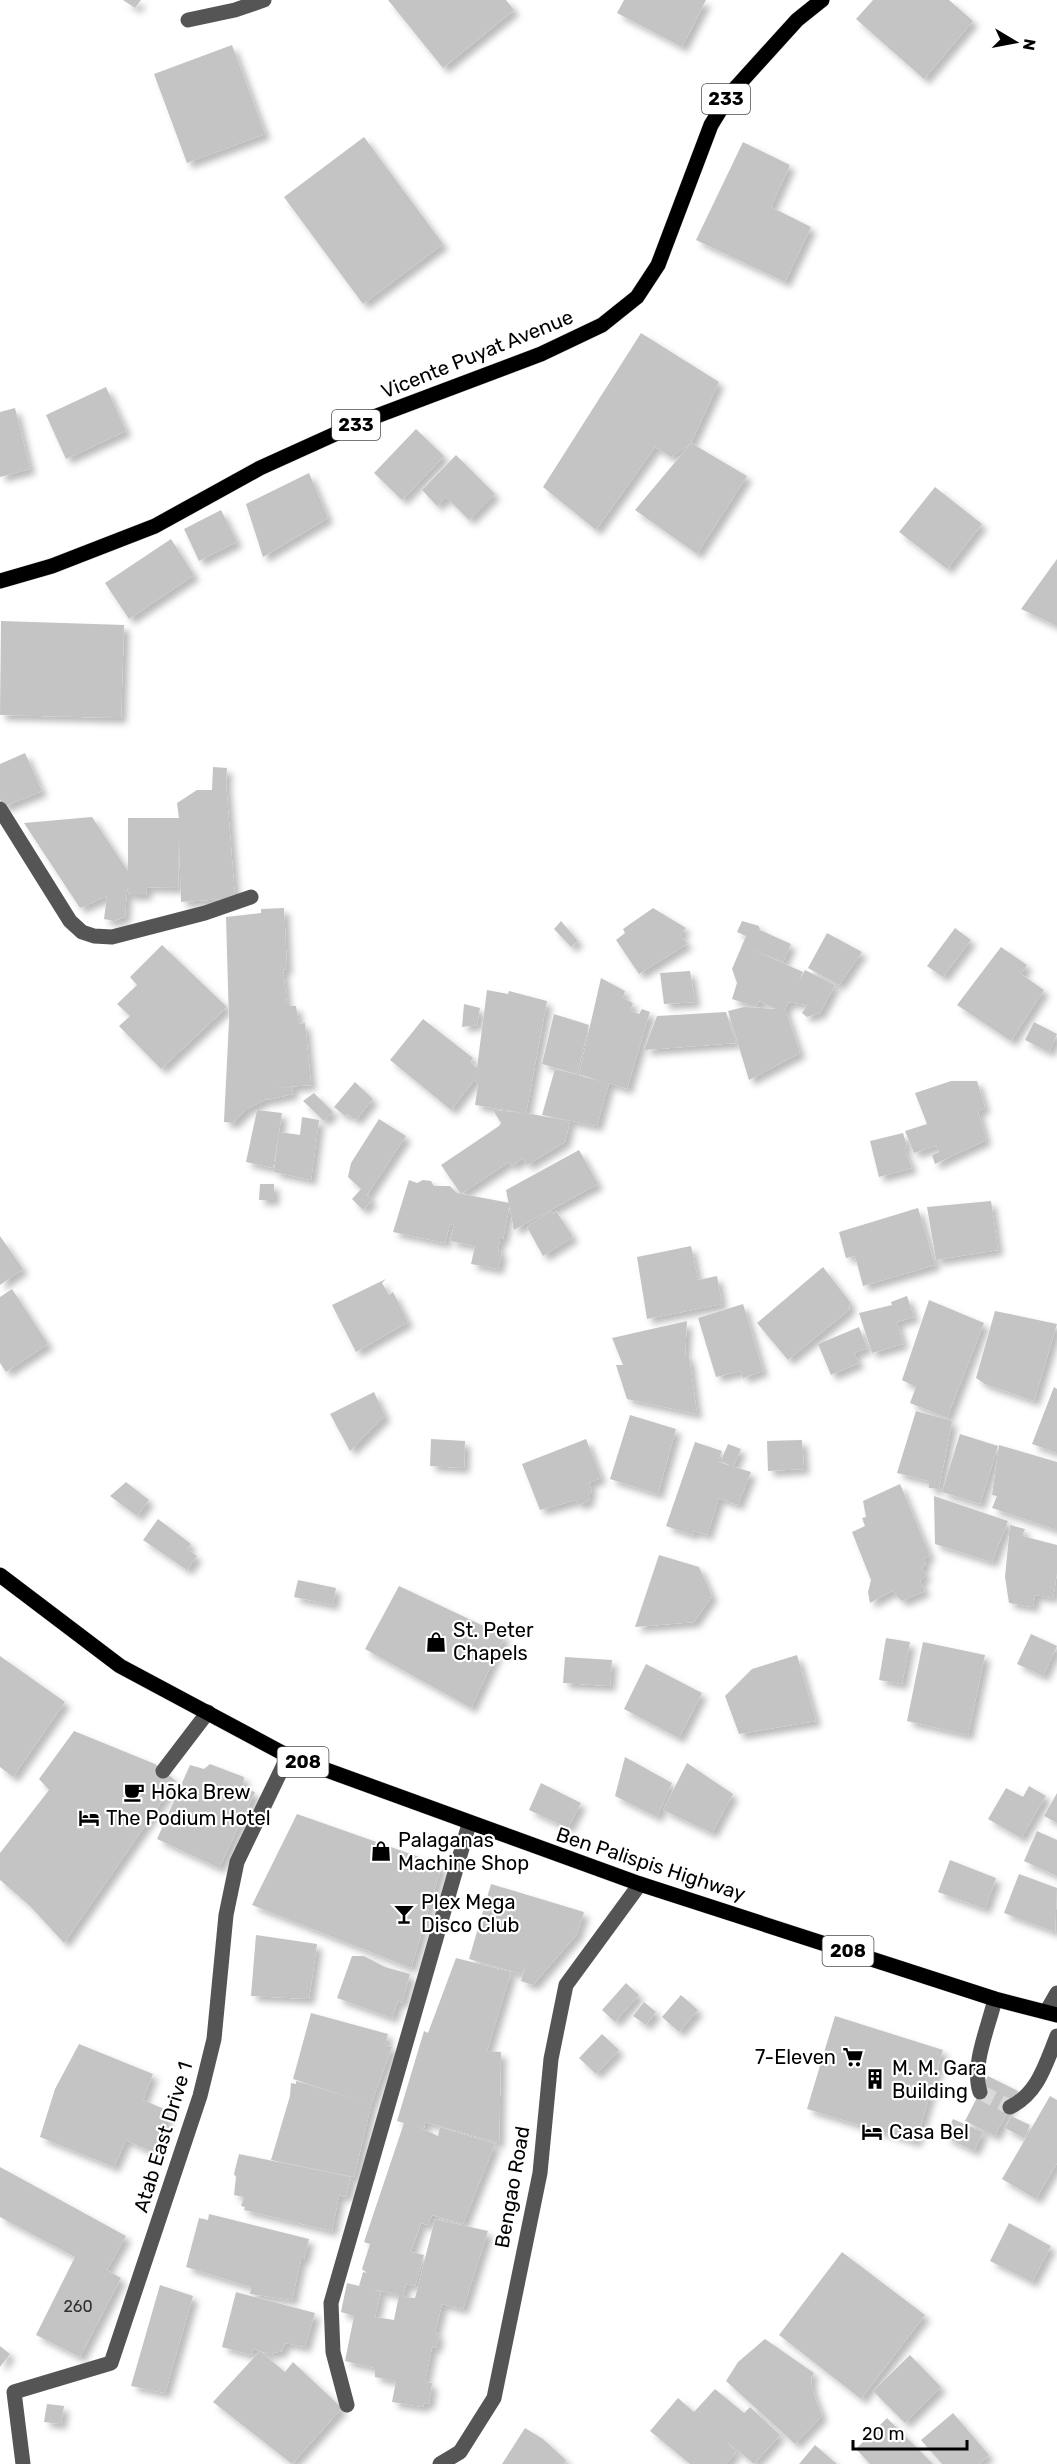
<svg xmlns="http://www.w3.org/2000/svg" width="1057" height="2464" viewBox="0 0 1057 2464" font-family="Rubik,sans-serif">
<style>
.building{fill:#c4c4c4;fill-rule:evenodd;filter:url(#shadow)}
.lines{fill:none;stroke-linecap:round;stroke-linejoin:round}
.minor-tunnel{stroke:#d9d9d9;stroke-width:15;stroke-dasharray:15 8;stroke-linecap:butt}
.major-casing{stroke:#dbdbdb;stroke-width:16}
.minor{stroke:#555;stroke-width:15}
.major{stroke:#000;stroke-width:15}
.labels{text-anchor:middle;stroke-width:4.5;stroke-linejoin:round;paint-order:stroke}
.number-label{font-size:16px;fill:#313131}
.shield{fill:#fff;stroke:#4c4c4c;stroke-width:1.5}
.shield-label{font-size:18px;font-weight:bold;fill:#000}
.street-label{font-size:20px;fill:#000;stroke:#fff}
.poi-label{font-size:20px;fill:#000;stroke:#fff;text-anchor:start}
</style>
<defs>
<filter id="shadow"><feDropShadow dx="5.5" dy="5.5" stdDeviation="3" flood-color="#0004"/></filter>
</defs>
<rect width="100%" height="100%" fill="#fff"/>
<!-- building -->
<g class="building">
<path d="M 123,0 L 141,0 L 135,8 Z"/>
<path d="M 388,0 L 506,0 L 514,10 L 443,68 Z"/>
<path d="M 624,0 L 706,0 L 682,47 L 617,13 Z"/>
<path d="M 873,0 L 949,0 L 973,21 L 924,79 L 856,19 Z"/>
<path d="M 232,45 L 265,134 L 187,163 L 154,74 Z"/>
<path d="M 364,137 L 443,244 L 363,304 L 284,197 Z"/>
<path d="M 743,142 L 790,165 L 771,207 L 811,227 L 785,282 L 696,240 Z"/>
<path d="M 641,333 L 719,382 L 691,443 L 747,476 L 697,554 L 635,510 L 691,443 L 671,457 L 655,447 L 596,530 L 543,487 Z"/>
<path d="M 106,387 L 126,431 L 66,459 L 46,415 Z"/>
<path d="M 15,408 L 30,469 L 0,477 L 0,412 Z"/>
<path d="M 416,429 L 444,456 L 402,500 L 374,473 Z"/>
<path d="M 456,455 L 495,494 L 469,520 L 446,497 L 437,506 L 422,490 Z"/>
<path d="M 309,473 L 328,518 L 263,557 L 246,504 Z"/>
<path d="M 935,487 L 982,524 L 947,569 L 899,532 Z"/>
<path d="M 221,510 L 237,542 L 199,561 L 184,529 Z"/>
<path d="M 171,539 L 194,575 L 129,619 L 105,583 Z"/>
<path d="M 1057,559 L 1057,626 L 1021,609 Z"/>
<path d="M 1,621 L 124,625 L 121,718 L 0,715 Z"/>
<path d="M 25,753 L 42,791 L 3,807 L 0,799 L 0,764 Z"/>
<path d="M 213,767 L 227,768 L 226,783 L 235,898 L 181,902 L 179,838 L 178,888 L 147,887 L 146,895 L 129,895 L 127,888 L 125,917 L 114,921 L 104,919 L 107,896 L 80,908 L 24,823 L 92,817 L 128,871 L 128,818 L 179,818 L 177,803 L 197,790 L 212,790 Z"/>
<path d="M 284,908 L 287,969 L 283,970 L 287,1006 L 296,1006 L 299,1024 L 305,1023 L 311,1085 L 273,1088 L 292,1087 L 293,1094 L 267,1100 L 269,1098 L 247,1109 L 233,1123 L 224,1122 L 229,1021 L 226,917 L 261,913 L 261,909 Z"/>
<path d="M 653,908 L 686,928 L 680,934 L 687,944 L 639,974 L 616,940 L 625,933 L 623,929 Z"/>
<path d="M 561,921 L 578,941 L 571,947 L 554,929 Z"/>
<path d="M 742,921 L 759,926 L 760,930 L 791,944 L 783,962 L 749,948 L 803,972 L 798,983 L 805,970 L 835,985 L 820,1013 L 807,1017 L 802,1013 L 807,1005 L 789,1002 L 785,1009 L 800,1053 L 749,1080 L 728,1011 L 744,1007 L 776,1009 L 759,1001 L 756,1007 L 732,999 L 737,983 L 732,969 L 746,936 L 737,932 Z"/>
<path d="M 955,928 L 971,940 L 943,977 L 927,966 Z"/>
<path d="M 827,933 L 862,952 L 839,985 L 808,968 Z"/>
<path d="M 162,945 L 227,1007 L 161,1069 L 119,1026 L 130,1016 L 117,1004 L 137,985 L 130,977 Z"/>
<path d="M 1001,947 L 1027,965 L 1021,974 L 1044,990 L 1011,1041 L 957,1005 Z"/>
<path d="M 690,971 L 695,1002 L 664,1004 L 660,973 Z"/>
<path d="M 601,978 L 625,991 L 623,998 L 633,1003 L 630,1011 L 639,1014 L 642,1009 L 650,1012 L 627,1089 L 609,1083 L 597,1126 L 542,1115 L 555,1069 L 603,1082 L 579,1074 Z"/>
<path d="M 487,990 L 508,994 L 509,991 L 547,1001 L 526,1113 L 570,1121 L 565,1142 L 527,1165 L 523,1158 L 512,1166 L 509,1162 L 461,1194 L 441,1165 L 499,1126 L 501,1123 L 493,1110 L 524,1113 L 475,1105 L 478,1085 L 475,1079 L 451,1110 L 390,1060 L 423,1019 L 473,1058 L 470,1062 L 477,1068 Z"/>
<path d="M 464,1004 L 480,1008 L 477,1025 L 462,1027 Z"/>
<path d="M 726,1012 L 736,1043 L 644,1050 L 657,1016 Z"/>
<path d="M 554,1014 L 589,1025 L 577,1074 L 542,1064 Z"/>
<path d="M 1034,1022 L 1057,1034 L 1049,1052 L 1025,1040 Z"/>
<path d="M 951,1081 L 977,1081 L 985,1108 L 978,1111 L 986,1140 L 935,1164 L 932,1155 L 939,1152 L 936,1146 L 914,1153 L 905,1131 L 927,1124 L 915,1093 Z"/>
<path d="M 355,1082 L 373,1099 L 356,1120 L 347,1114 L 345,1116 L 334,1107 Z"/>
<path d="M 314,1093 L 333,1112 L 324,1121 L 303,1101 Z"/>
<path d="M 257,1110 L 282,1113 L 273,1168 L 246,1162 Z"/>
<path d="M 302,1117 L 319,1120 L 311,1180 L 274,1172 L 279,1132 L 300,1135 Z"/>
<path d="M 379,1119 L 406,1136 L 367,1195 L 372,1200 L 363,1210 L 352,1199 L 361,1189 L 348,1177 L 351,1163 Z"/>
<path d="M 903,1133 L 907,1147 L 904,1148 L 912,1168 L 879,1177 L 870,1141 Z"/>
<path d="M 579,1150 L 598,1184 L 514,1230 L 506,1190 Z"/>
<path d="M 409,1180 L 417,1183 L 423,1180 L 431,1181 L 434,1186 L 450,1186 L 457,1193 L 510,1203 L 503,1239 L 500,1239 L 498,1251 L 502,1252 L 498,1269 L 471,1264 L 475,1246 L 450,1241 L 454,1225 L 450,1224 L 445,1243 L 393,1232 Z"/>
<path d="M 260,1184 L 274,1184 L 274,1200 L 259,1200 Z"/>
<path d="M 991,1201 L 998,1250 L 936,1260 L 927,1207 Z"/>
<path d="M 918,1208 L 935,1265 L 863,1286 L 855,1256 L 846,1258 L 839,1232 Z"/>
<path d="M 551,1211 L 553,1214 L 556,1211 L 573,1237 L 543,1256 L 527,1227 Z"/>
<path d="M 0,1236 L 23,1269 L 0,1285 Z"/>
<path d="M 691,1246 L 698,1280 L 717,1276 L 722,1304 L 647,1319 L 637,1257 Z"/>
<path d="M 823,1267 L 850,1302 L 849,1310 L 788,1360 L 757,1323 Z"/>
<path d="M 386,1279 L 382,1283 L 389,1295 L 393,1292 L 408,1322 L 356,1352 L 332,1305 Z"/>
<path d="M 12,1289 L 48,1344 L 6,1372 L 0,1363 L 0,1297 Z"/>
<path d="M 907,1296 L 914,1317 L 897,1322 L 903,1344 L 872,1353 L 859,1313 L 892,1305 L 891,1302 Z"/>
<path d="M 929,1300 L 984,1323 L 947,1418 L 910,1403 L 916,1387 L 902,1380 Z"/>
<path d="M 743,1304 L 763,1371 L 743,1378 L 741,1371 L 716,1377 L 698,1318 Z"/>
<path d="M 995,1311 L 1057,1324 L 1034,1401 L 985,1384 L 976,1378 Z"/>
<path d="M 687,1321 L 685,1356 L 689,1356 L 697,1414 L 627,1399 L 616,1365 L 623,1365 L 612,1338 Z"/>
<path d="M 859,1327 L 867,1348 L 854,1353 L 859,1363 L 831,1375 L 818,1344 Z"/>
<path d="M 1054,1387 L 1057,1389 L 1057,1453 L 1032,1444 Z"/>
<path d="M 374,1392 L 385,1416 L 350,1451 L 330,1414 Z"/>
<path d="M 916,1411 L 952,1421 L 939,1489 L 929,1488 L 929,1481 L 897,1473 Z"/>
<path d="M 630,1415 L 676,1429 L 658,1494 L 610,1479 Z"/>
<path d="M 960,1434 L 998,1446 L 980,1504 L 942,1492 Z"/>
<path d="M 431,1439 L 465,1441 L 464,1468 L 430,1466 Z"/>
<path d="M 586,1439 L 601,1478 L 589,1483 L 592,1492 L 588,1494 L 590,1500 L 579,1505 L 576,1500 L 540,1510 L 522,1464 Z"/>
<path d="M 802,1440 L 804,1469 L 768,1471 L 767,1441 Z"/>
<path d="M 695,1442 L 722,1451 L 718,1462 L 751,1472 L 738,1505 L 719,1498 L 707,1535 L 694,1531 L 693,1535 L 666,1526 Z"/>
<path d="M 728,1444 L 741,1449 L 733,1467 L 721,1461 Z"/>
<path d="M 999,1445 L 1057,1462 L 1057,1530 L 992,1508 L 997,1496 L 992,1495 Z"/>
<path d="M 126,1482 L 149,1500 L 137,1516 L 110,1496 Z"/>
<path d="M 900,1484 L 930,1556 L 924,1558 L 926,1564 L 921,1568 L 926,1575 L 920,1581 L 925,1591 L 902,1601 L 892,1591 L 870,1603 L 868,1592 L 871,1580 L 852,1532 L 865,1526 L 862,1518 L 866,1517 L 863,1501 Z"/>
<path d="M 934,1496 L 1008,1521 L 992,1562 L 935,1544 Z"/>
<path d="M 158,1519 L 191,1544 L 187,1549 L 197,1556 L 187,1570 L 143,1540 Z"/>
<path d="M 1010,1525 L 1025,1529 L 1022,1536 L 1057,1545 L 1057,1573 L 1053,1598 L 1035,1595 L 1033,1607 L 1009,1603 L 1005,1577 Z"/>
<path d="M 659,1555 L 699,1567 L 712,1596 L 694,1622 L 635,1627 Z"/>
<path d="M 298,1580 L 336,1588 L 333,1605 L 294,1597 Z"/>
<path d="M 399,1586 L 505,1636 L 471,1708 L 365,1649 Z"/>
<path d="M 1031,1634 L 1057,1646 L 1043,1676 L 1017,1664 Z"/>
<path d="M 886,1638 L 910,1642 L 902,1684 L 879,1680 Z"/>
<path d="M 923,1642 L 985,1655 L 968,1735 L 907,1721 Z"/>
<path d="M 797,1655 L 816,1721 L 739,1734 L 725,1696 L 752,1669 Z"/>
<path d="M 0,1656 L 65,1702 L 13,1777 L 0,1767 Z"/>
<path d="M 565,1657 L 612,1660 L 610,1686 L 563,1683 Z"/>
<path d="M 646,1664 L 702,1693 L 679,1738 L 624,1709 Z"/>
<path d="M 74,1731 L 155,1764 L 176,1781 L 64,1943 L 29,1905 L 0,1880 L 0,1853 L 49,1790 L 39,1779 Z"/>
<path d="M 625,1757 L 672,1783 L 657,1817 L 615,1796 Z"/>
<path d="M 687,1763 L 733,1794 L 712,1833 L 663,1810 Z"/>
<path d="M 210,1764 L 244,1777 L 243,1788 L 255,1792 L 219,1868 L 157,1839 L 190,1765 L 204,1769 Z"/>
<path d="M 541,1783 L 581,1803 L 568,1828 L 529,1810 Z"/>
<path d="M 1029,1786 L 1046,1796 L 1021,1838 L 988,1819 L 1006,1788 L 1023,1797 Z"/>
<path d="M 1057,1793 L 1057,1823 L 1044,1816 Z"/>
<path d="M 297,1814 L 442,1865 L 411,1968 L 252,1905 Z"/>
<path d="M 1037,1831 L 1057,1840 L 1057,1876 L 1024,1861 Z"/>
<path d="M 950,1860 L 996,1878 L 985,1909 L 938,1892 Z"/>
<path d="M 1019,1874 L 1057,1888 L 1055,1932 L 1004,1913 Z"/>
<path d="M 491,1884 L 584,1912 L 577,1934 L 533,1985 L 521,1981 L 526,1964 L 522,1974 L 469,1959 Z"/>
<path d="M 256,1935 L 317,1944 L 309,1999 L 251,1996 Z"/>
<path d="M 352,1956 L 364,1956 L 385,1967 L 410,1974 L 402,2003 L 398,2001 L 392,2018 L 337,1998 Z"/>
<path d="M 456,1958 L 511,1972 L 487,2051 L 501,2052 L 499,2143 L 425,2122 L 424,2128 L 419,2127 L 438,2136 L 440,2127 L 495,2144 L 463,2224 L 432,2215 L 428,2225 L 421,2223 L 411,2252 L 424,2255 L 415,2286 L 406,2284 L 403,2297 L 415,2298 L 435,2219 L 488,2231 L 463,2309 L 442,2304 L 435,2333 L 439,2334 L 436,2348 L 432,2347 L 425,2382 L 432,2383 L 429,2404 L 424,2403 L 423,2407 L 392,2402 L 396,2381 L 375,2377 L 375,2368 L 345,2361 L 354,2316 L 341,2312 L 347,2283 L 359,2286 L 363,2272 L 367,2273 L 362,2269 L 370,2244 L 364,2242 L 404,2123 L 397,2121 L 424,2031 L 428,2033 ZM 373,2289 L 399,2295 L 394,2320 L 375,2317 L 381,2292 Z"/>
<path d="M 626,1983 L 639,1995 L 615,2022 L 602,2010 Z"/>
<path d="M 681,1995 L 698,2010 L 679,2032 L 662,2017 Z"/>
<path d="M 644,2002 L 656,2012 L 646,2025 L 633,2016 Z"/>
<path d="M 311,2013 L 388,2034 L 385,2045 L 392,2047 L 371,2105 L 354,2177 L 271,2160 L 290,2096 L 291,2083 L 296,2084 L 296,2081 L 367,2103 L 293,2079 Z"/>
<path d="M 835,2016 L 943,2050 L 916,2142 L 807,2109 Z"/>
<path d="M 602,2034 L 619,2050 L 596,2074 L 579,2058 Z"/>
<path d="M 79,2044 L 153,2074 L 143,2100 L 169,2111 L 154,2153 L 126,2140 L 114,2167 L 40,2137 L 55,2089 Z"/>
<path d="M 988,2076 L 1018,2091 L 995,2136 L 965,2121 Z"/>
<path d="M 1050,2096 L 1057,2100 L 1057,2163 L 1036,2199 L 1002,2179 Z"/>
<path d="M 1011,2116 L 1030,2125 L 1024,2138 L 1005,2128 Z"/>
<path d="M 953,2119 L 983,2132 L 974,2151 L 945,2137 Z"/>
<path d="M 239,2154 L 351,2177 L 346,2197 L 339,2195 L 332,2231 L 244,2210 L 245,2207 L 241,2206 L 244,2197 L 234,2195 L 236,2177 L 234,2174 Z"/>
<path d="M 0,2167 L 126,2236 L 107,2270 L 121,2278 L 80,2357 L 36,2335 L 75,2257 L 0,2217 Z"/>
<path d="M 209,2214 L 309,2239 L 304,2259 L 301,2259 L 292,2300 L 250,2294 L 251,2287 L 186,2267 L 199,2218 L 208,2220 Z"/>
<path d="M 1009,2223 L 1051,2246 L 1032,2282 L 990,2261 Z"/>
<path d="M 842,2252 L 925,2315 L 861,2399 L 779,2335 Z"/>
<path d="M 160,2285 L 193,2296 L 165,2393 L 131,2386 Z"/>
<path d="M 236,2292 L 315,2313 L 305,2347 L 285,2343 L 282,2351 L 270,2354 L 253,2349 L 252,2355 L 222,2347 Z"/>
<path d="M 765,2339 L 814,2373 L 811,2378 L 812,2389 L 822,2416 L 795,2444 L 726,2381 L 738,2362 Z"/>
<path d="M 0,2346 L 10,2354 L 0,2367 Z"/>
<path d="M 260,2351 L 285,2372 L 293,2362 L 342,2408 L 292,2464 L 213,2402 Z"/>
<path d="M 910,2355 L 941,2387 L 905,2423 L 873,2391 Z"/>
<path d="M 715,2389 L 744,2413 L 750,2407 L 780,2435 L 754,2464 L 727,2442 L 736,2452 L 726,2464 L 690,2464 L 650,2431 L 678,2398 L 694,2412 Z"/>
<path d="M 47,2404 L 64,2406 L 61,2424 L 44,2422 Z"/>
<path d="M 953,2413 L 989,2455 L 979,2464 L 942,2464 L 921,2440 Z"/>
<path d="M 887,2418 L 933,2464 L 870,2464 L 856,2449 Z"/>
<path d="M 525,2428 L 543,2439 L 566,2460 L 564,2464 L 502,2464 Z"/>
<path d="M 815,2445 L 837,2464 L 799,2464 Z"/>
</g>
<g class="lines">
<!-- minor-tunnel -->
<path class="minor-tunnel" d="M 980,2092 L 1010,2107"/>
<!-- major casing -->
<g class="major-casing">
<g id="major">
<path d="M 0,581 L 52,566 L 155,526 L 260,468 L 366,420 L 541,354 L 602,325 L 637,297 L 658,265 L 711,125 L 730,94 L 797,20 L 822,0"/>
<path d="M 0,1575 L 120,1666 L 288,1756 L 640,1884 L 995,1999 L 1057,2015"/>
</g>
</g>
<!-- minor -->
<g class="minor">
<path d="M 188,20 L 235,10 L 264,0"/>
<path d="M 0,809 L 70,921 L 82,932 L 94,936 L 112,937 L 205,913 L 251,897"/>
<path d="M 163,1771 L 208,1712"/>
<path d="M 1046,2012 L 1057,1993"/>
<path d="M 980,2092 C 971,2065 989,2026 995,1999"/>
<path d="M 1010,2107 C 1038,2094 1046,2063 1057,2036"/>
<path d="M 347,2405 L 333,2352 L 331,2303 L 469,1824"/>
<path d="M 23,2464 L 14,2392 L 111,2363 L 200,2096 L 214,2039 L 226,1915 L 237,1862 L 288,1756"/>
<path d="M 440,2464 L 460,2452 L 494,2398 L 540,2173 L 551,2059 L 566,1985 L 640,1884"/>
</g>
<!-- major -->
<use href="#major" class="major"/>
</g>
<!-- icons -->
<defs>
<g id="shop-bare" transform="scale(1.62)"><path d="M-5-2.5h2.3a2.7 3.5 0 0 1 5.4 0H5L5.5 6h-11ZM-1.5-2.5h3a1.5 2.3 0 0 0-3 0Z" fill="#000" stroke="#fff" stroke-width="2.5" paint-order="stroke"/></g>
<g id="cafe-bare" transform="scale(1.62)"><path d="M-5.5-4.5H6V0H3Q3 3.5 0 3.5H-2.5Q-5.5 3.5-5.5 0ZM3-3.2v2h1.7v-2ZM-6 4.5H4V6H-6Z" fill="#000" stroke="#fff" stroke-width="2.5" paint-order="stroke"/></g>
<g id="hotel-bare" transform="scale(1.62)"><path d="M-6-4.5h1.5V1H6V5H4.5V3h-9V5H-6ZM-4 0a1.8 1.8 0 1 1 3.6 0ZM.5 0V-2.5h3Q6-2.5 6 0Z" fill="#000" stroke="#fff" stroke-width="2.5" paint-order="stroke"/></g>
<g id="bar-bare" transform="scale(1.62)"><path d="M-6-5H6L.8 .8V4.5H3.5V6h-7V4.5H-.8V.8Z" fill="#000" stroke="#fff" stroke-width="2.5" paint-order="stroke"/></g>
<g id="supermarket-bare" transform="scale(1.62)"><path d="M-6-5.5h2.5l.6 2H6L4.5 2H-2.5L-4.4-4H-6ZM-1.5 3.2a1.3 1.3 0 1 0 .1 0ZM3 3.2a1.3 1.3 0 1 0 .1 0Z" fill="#000" stroke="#fff" stroke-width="2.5" paint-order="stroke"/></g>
<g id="building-bare" transform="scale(1.62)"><path d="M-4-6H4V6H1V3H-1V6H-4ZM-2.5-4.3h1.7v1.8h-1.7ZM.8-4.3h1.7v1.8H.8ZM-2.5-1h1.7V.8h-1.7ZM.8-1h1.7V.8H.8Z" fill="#000" stroke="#fff" stroke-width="2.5" paint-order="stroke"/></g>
</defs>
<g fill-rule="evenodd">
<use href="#shop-bare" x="436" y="1642"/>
<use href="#cafe-bare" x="134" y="1792"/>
<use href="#hotel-bare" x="89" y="1818"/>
<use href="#shop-bare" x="381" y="1851"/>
<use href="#bar-bare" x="404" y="1914"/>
<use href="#supermarket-bare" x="853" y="2057"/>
<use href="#building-bare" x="875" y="2079"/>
<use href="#hotel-bare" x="872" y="2132"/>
</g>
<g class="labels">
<!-- number labels -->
<g class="number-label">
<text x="78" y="2312">260</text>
</g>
<!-- shield labels -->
<g class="shield">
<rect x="702" y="84" width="48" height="30" rx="4.5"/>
<rect x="332" y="410" width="48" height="30" rx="4.5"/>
<rect x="277.5" y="1747" width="51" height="30" rx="4.5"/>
<rect x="822.5" y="1936" width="51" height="30" rx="4.5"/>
</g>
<g class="shield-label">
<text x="726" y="105">233</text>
<text x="356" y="431">233</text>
<text x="303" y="1768">208</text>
<text x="848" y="1957">208</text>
</g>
<!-- street labels -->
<g class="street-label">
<text transform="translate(477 354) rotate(-22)" y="7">Vicente Puyat Avenue</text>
<text transform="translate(651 1864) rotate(18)" y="7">Ben Palispis Highway</text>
<text transform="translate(163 2137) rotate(-73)" y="7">Atab East Drive 1</text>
<text transform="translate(512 2187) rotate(-80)" y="7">Bengao Road</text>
</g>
<!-- poi labels -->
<g class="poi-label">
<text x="453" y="1637">St. Peter<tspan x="453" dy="23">Chapels</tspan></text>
<text x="151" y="1799">Hōka Brew</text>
<text x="106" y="1825">The Podium Hotel</text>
<text x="398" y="1847">Palaganas<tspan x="398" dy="23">Machine Shop</tspan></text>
<text x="421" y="1909">Plex Mega<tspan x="421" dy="23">Disco Club</tspan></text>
<text x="836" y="2064" text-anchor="end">7-Eleven</text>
<text x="892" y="2075">M. M. Gara<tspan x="892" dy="23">Building</tspan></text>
<text x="889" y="2139">Casa Bel</text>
</g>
</g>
<!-- north arrow -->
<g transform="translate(1015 42) rotate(100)" stroke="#ffffff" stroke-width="4.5" paint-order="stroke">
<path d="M0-4.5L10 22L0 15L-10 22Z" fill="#000000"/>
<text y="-9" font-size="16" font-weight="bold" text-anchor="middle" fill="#000000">N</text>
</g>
<!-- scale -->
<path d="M853 2440v9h114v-9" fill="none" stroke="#000000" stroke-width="3"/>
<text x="862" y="2440" font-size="18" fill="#000000" stroke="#ffffff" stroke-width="4.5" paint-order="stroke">20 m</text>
</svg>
